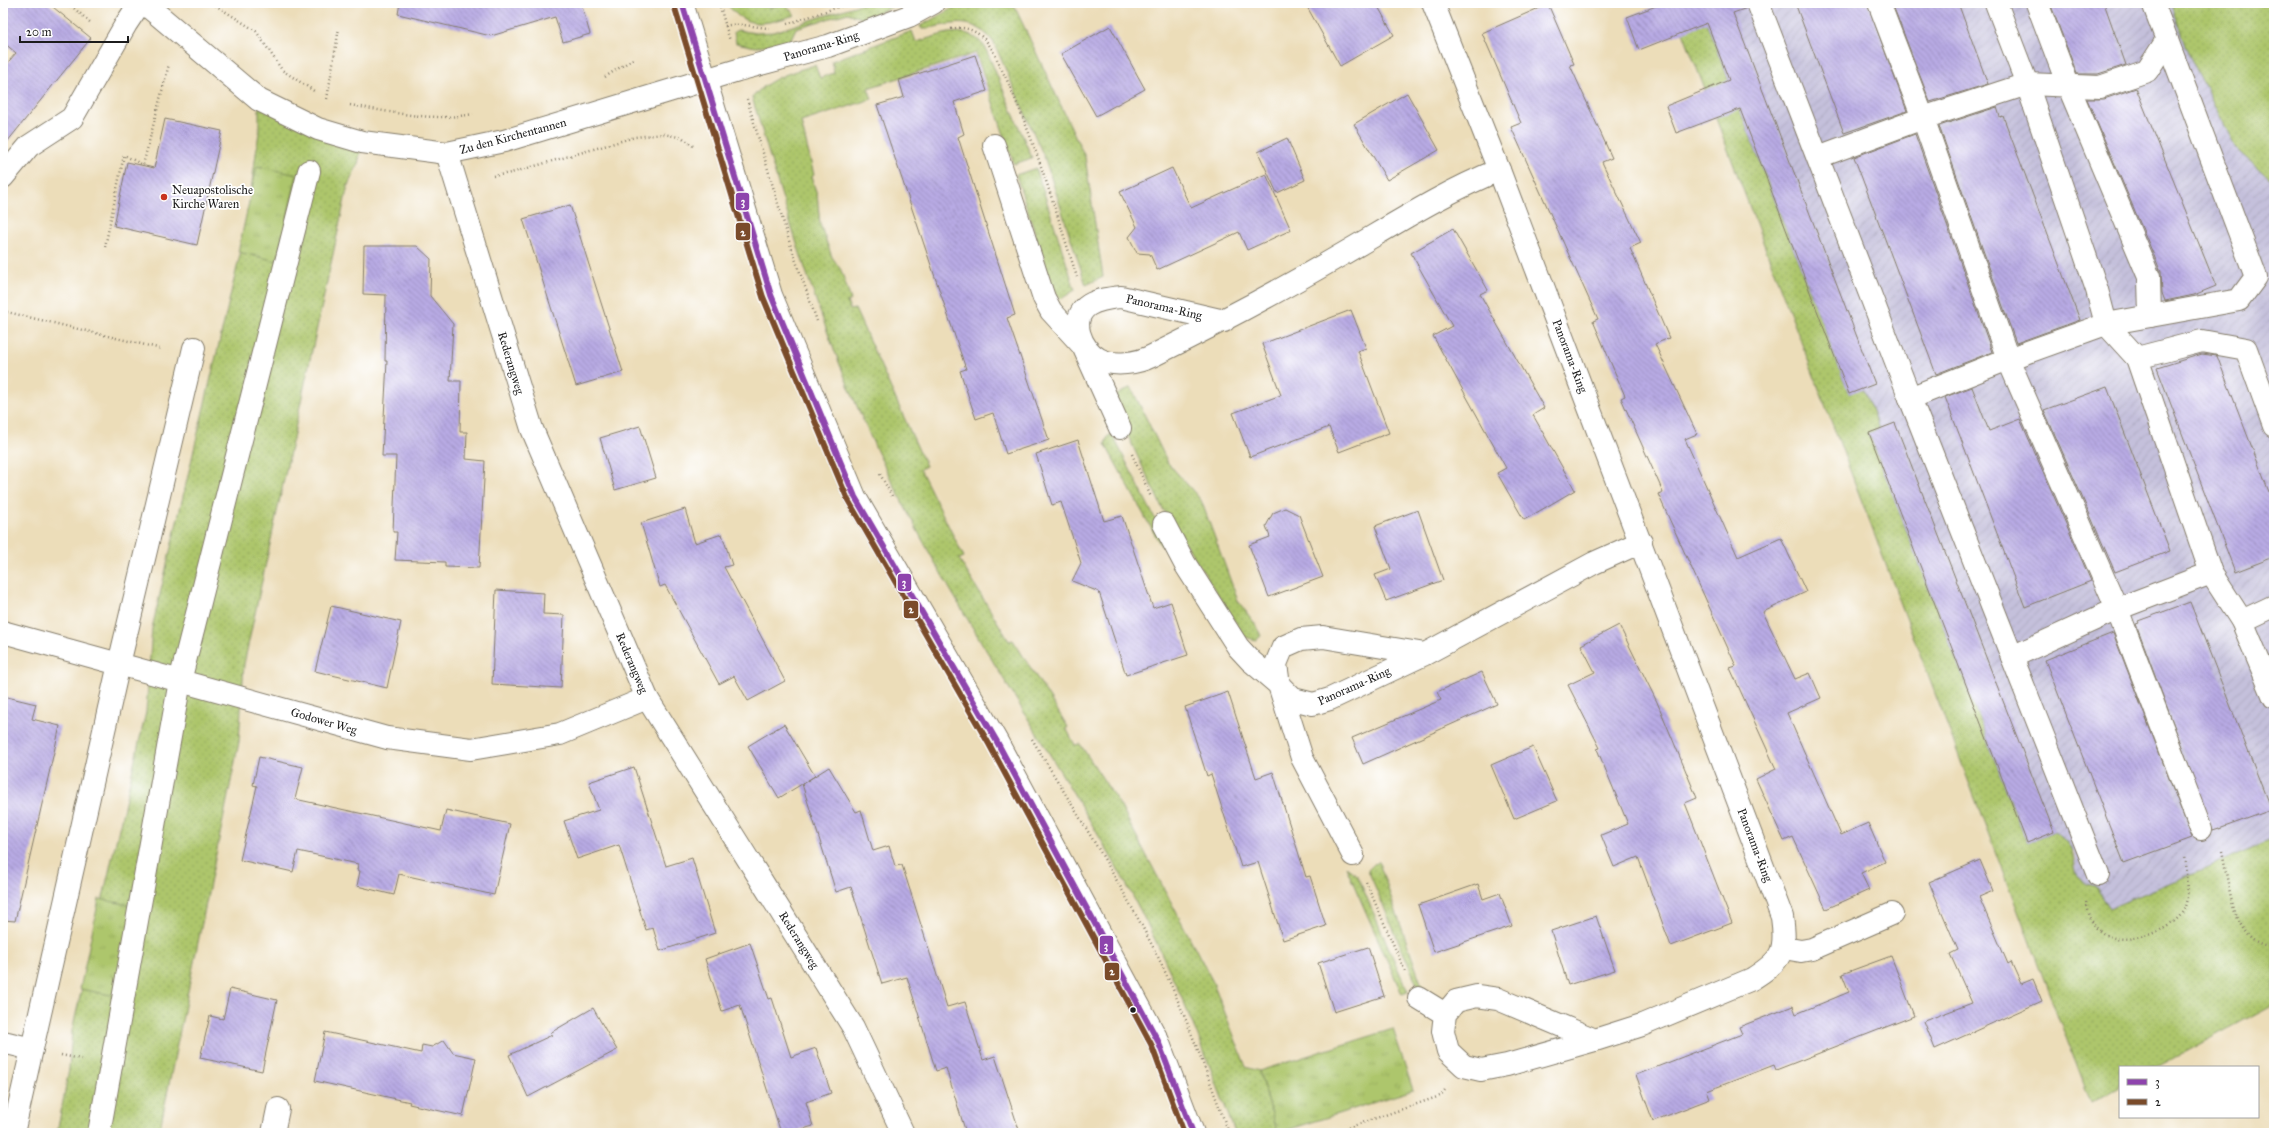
<svg xmlns="http://www.w3.org/2000/svg" width="2277" height="1136" viewBox="0 0 2277 1136" font-family="'IM FELL Great Primer',serif">
<style>
.industrial{fill:url(#industrial-furrows)}
.grass{fill:url(#grass-dots);stroke:#647144}
.park{fill:url(#park-tufts);stroke:#647144}
.building{fill:url(#building-back-hatch)}
.lines{fill:none;stroke-linecap:round;stroke-linejoin:round}
.minor-casing{stroke:#847c6a;stroke-width:24}
.path{stroke:#847c6a;stroke-width:2.5;stroke-dasharray:1 3;stroke-linecap:butt}
.minor{stroke:#fff;stroke-width:22}
.bus-1-casing{stroke:#fff;stroke-width:9}
.bus-2-casing{stroke:#fff;stroke-width:9}
.bus-1{stroke:#8e44ad;stroke-width:6}
.bus-2{stroke:#7a4b2a;stroke-width:6}
.poi-dot{fill:#c8321e;stroke:#fff;stroke-width:1.5}
.bus-dot{fill:#1c1c1c;stroke:#fff;stroke-width:1.5}
.labels{text-anchor:middle;stroke-width:3.5;stroke-linejoin:round;paint-order:stroke}
.street-label{font-size:12px;fill:#1c1c1c;stroke:#fff}
.poi-label{font-size:12px;fill:#1c1c1c;stroke:#fff;text-anchor:start}
.line-badge{stroke:#fff;stroke-width:1.5}
.badge-label{font-size:11px;text-anchor:middle;font-weight:bold;fill:#fff}
</style>
<defs>
<pattern id="industrial-furrows" width="10" height="10" patternUnits="userSpaceOnUse"><rect width="10" height="10" fill="#c4c0db"/><path d="M-1 1l2-2M0 10L10 0M9 11l2-2" fill="none" stroke="#a8a4bb"/></pattern>
<pattern id="grass-dots" width="8" height="8" patternUnits="userSpaceOnUse"><rect width="8" height="8" fill="#adc66c"/><path d="M2 2h.1M6 6h.1" fill="none" stroke="#94aa5d" stroke-width="1.8" stroke-linecap="round"/></pattern>
<pattern id="park-tufts" width="24" height="20" patternUnits="userSpaceOnUse"><rect width="24" height="20" fill="#adc66c"/><path d="M3 7l-1-3M5 7V3M7 7l1-3M15 17l-1-3M17 17v-4M19 17l1-3" fill="none" stroke="#94aa5d"/></pattern>
<pattern id="building-back-hatch" width="6" height="6" patternUnits="userSpaceOnUse"><rect width="6" height="6" fill="#b8aae4"/><path d="M-1 5l2 2M0 0l6 6M5-1l2 2" fill="none" stroke="#958ab8"/></pattern>
</defs>
<rect width="100%" height="100%" fill="#fff"/>
<filter id="ink" filterUnits="userSpaceOnUse"><feTurbulence type="fractalNoise" baseFrequency=".025" numOctaves="2"/><feDisplacementMap in="SourceGraphic" scale="8" xChannelSelector="R" yChannelSelector="G"/><feConvolveMatrix kernelMatrix="1 2 1 2 8 2 1 2 1" color-interpolation-filters="sRGB"/></filter>
<filter id="wash" filterUnits="userSpaceOnUse"><feTurbulence type="fractalNoise" baseFrequency=".012" numOctaves="4" result="noise"/><feDisplacementMap in="SourceGraphic" scale="16" xChannelSelector="R" yChannelSelector="G"/><feGaussianBlur stdDeviation="0.9" result="paint"/><feColorMatrix in="noise" values="0 0 0 0 0 0 0 0 0 0 0 0 0 0 0 0 0 1.4 0 .05"/><feComposite in="paint" operator="in"/></filter>
<g filter="url(#wash)">
<rect width="100%" height="100%" fill="#ecddb9"/>
<!-- industrial -->
<path class="industrial" d="M 1682,3 L 2171,3 L 2186,49 L 2236,148 L 2271,180 L 2274,187 L 2274,629 L 2270,646 L 2274,656 L 2274,839 L 2110,908 L 2095,886 L 2083,883 L 2077,875 L 2074,853 L 2053,832 L 2027,843 Z"/>
<!-- grass -->
<g class="grass">
<path d="M 726,3 L 759,3 L 769,8 L 785,4 L 795,15 C 766,24 747,31 726,3 Z"/>
<path d="M 864,3 L 896,3 L 897,5 L 863,19 L 848,13 L 796,28 L 789,43 L 756,47 L 736,43 L 734,32 L 738,30 L 755,33 L 774,32 Z"/>
<path d="M 962,3 L 1013,3 L 1085,157 L 1103,277 L 1086,285 L 1045,159 L 994,43 C 974,16 955,23 925,29 L 922,29 L 920,26 Z"/>
<path d="M 1672,3 L 1699,3 L 1849,393 L 1863,388 L 1879,429 L 1869,433 L 2027,843 L 2054,832 C 2083,849 2068,872 2083,882 C 2085,884 2091,885 2095,886 L 2110,908 L 2274,839 L 2274,1004 L 2157,1067 L 2120,1067 L 2120,1087 L 2091,1103 Z"/>
<path d="M 2171,3 L 2274,3 L 2274,187 L 2271,180 L 2236,148 L 2186,49 Z"/>
<path d="M 912,31 L 916,42 C 942,35 966,22 985,47 L 1032,158 L 1014,164 L 976,53 L 868,88 L 872,99 L 801,122 L 814,175 L 811,177 L 817,194 L 820,224 L 832,257 L 841,270 L 851,300 L 847,302 L 850,310 L 855,309 L 926,466 L 920,469 L 964,557 L 959,559 L 1009,641 L 1013,640 L 1068,727 L 1066,728 L 1075,745 L 1080,744 L 1120,805 L 1213,982 L 1246,1067 L 1259,1071 L 1278,1133 L 1235,1133 C 1203,1046 1169,961 1124,880 C 1044,737 949,603 879,455 C 824,340 788,218 752,97 C 772,77 789,73 815,65 L 820,78 L 834,73 L 832,61 Z"/>
<path d="M 259,100 L 362,143 L 358,164 L 348,185 L 244,664 L 239,742 L 159,1133 L 57,1133 L 69,1069 L 72,1031 L 146,712 L 152,628 L 245,233 L 259,132 Z"/>
<path d="M 1036,168 L 1075,290 L 1061,299 L 1054,291 L 1016,175 Z"/>
<path d="M 1131,387 L 1168,463 L 1201,500 L 1238,601 L 1256,625 L 1261,636 L 1256,640 L 1245,637 L 1187,546 L 1169,522 L 1126,432 L 1115,404 L 1117,395 Z"/>
<path d="M 1112,434 L 1167,542 L 1161,546 L 1105,444 L 1108,436 Z"/>
<path d="M 1378,860 L 1423,989 L 1419,989 L 1368,870 Z"/>
<path d="M 1346,867 L 1357,875 L 1408,992 L 1402,994 Z"/>
</g>
<!-- park -->
<g class="park">
<path d="M 257,166 L 297,175 L 277,261 L 238,252 Z"/>
<path d="M 99,899 L 135,906 L 116,996 L 80,989 Z"/>
<path d="M 1393,1029 L 1413,1090 L 1278,1133 L 1259,1071 Z"/>
</g>
<g id="blocks">
<!-- building -->
<g class="building">
<path d="M 3,3 L 48,3 L 91,38 L 3,147 L 3,68 L 16,53 L 3,42 Z"/>
<path d="M 400,3 L 581,3 L 590,34 L 563,42 L 555,17 L 491,36 L 398,14 Z"/>
<path d="M 1305,3 L 1376,3 L 1394,35 L 1340,66 Z"/>
<path d="M 1664,3 L 1746,3 L 1747,8 L 1733,13 L 1875,384 L 1849,394 L 1740,109 L 1676,133 L 1666,106 L 1729,80 L 1707,23 L 1639,50 L 1627,17 Z"/>
<path d="M 1795,3 L 1867,3 L 1907,111 L 1844,133 Z"/>
<path d="M 1892,3 L 1958,3 L 1988,84 L 1930,102 Z"/>
<path d="M 2050,3 L 2104,3 L 2126,65 L 2098,74 L 2077,74 Z"/>
<path d="M 1548,4 L 1574,64 L 1570,65 L 1612,158 L 1602,162 L 1641,243 L 1630,248 L 1669,338 L 1655,344 L 1697,434 L 1685,439 L 1738,557 L 1781,538 L 1806,592 L 1763,612 L 1795,679 L 1810,673 L 1821,698 L 1787,713 L 1841,835 L 1868,823 L 1885,862 L 1861,873 L 1869,890 L 1826,909 L 1793,837 L 1784,841 L 1756,779 L 1776,769 L 1730,668 L 1736,666 L 1658,494 L 1663,492 L 1621,398 L 1625,396 L 1593,321 L 1598,319 L 1511,127 L 1521,123 L 1482,33 Z"/>
<path d="M 1110,26 L 1145,89 L 1096,116 L 1061,54 Z"/>
<path d="M 975,55 L 987,91 L 954,102 L 964,134 L 958,137 L 1015,315 L 1007,318 L 1049,440 L 1006,454 L 993,413 L 976,419 L 960,371 L 966,369 L 877,105 L 904,97 L 899,80 Z"/>
<path d="M 2136,88 L 2216,286 L 2194,295 L 2165,301 L 2162,293 L 2161,272 L 2087,99 L 2104,99 Z"/>
<path d="M 1407,93 L 1439,150 L 1387,180 L 1354,124 Z"/>
<path d="M 1997,107 L 2000,117 L 2003,116 L 2080,320 L 2016,343 L 1939,126 Z"/>
<path d="M 165,119 L 222,131 L 197,245 L 114,226 L 127,162 L 154,168 Z"/>
<path d="M 1915,134 L 1992,352 L 1936,374 L 1854,157 Z"/>
<path d="M 1287,138 L 1305,180 L 1277,193 L 1258,152 Z"/>
<path d="M 1172,168 L 1191,208 L 1266,174 L 1291,230 L 1247,250 L 1239,232 L 1157,270 L 1150,254 L 1137,253 L 1129,237 L 1137,227 L 1120,192 Z"/>
<path d="M 570,205 L 623,372 L 576,386 L 523,219 Z"/>
<path d="M 1453,229 L 1488,290 L 1480,294 L 1544,408 L 1533,415 L 1575,490 L 1524,520 L 1497,473 L 1506,468 L 1433,336 L 1452,326 L 1411,253 Z"/>
<path d="M 364,246 L 417,246 L 431,259 L 430,296 L 453,324 L 450,381 L 461,381 L 460,432 L 467,432 L 466,459 L 485,461 L 479,568 L 445,567 L 445,562 L 395,560 L 397,532 L 393,532 L 396,456 L 382,456 L 387,361 L 385,361 L 386,295 L 363,294 Z"/>
<path d="M 1351,310 L 1366,348 L 1358,351 L 1389,433 L 1339,452 L 1329,427 L 1250,457 L 1233,413 L 1281,395 L 1262,344 Z"/>
<path d="M 2202,354 L 2217,356 L 2274,505 L 2274,557 L 2235,572 L 2157,368 Z"/>
<path d="M 1972,387 L 1989,431 L 2020,419 L 2091,581 L 2025,607 L 1945,397 Z"/>
<path d="M 2107,387 L 2170,551 L 2115,572 L 2044,410 Z"/>
<path d="M 1895,423 L 2054,832 L 2027,843 L 1869,433 Z"/>
<path d="M 640,426 L 656,478 L 615,490 L 600,438 Z"/>
<path d="M 1078,440 L 1104,521 L 1122,516 L 1153,608 L 1171,602 L 1188,655 L 1126,675 L 1099,592 L 1072,581 L 1081,563 L 1061,502 L 1052,505 L 1036,454 Z"/>
<path d="M 1285,508 L 1299,515 L 1323,577 L 1269,597 L 1249,545 L 1270,537 L 1266,526 L 1273,513 Z"/>
<path d="M 685,509 L 695,543 L 722,534 L 732,565 L 724,567 L 785,681 L 748,701 L 734,676 L 719,684 L 665,585 L 660,587 L 641,523 Z"/>
<path d="M 1418,510 L 1443,580 L 1386,601 L 1375,575 L 1391,569 L 1375,526 Z"/>
<path d="M 496,590 L 544,593 L 543,614 L 564,615 L 561,688 L 492,684 Z"/>
<path d="M 2190,602 L 2271,810 L 2219,829 L 2219,828 L 2213,830 L 2136,624 L 2139,623 L 2138,621 Z"/>
<path d="M 331,606 L 401,622 L 387,688 L 315,671 Z"/>
<path d="M 1619,625 L 1657,702 L 1697,798 L 1685,803 L 1732,923 L 1671,946 L 1638,857 L 1614,867 L 1601,835 L 1628,824 L 1597,749 L 1600,748 L 1568,685 L 1595,672 L 1581,645 Z"/>
<path d="M 2113,633 L 2192,838 L 2124,863 L 2045,660 Z"/>
<path d="M 1482,672 L 1497,704 L 1363,764 L 1352,738 L 1441,700 L 1437,692 Z"/>
<path d="M 1228,692 L 1256,778 L 1273,772 L 1306,877 L 1310,876 L 1326,926 L 1283,940 L 1258,862 L 1241,867 L 1211,774 L 1207,776 L 1185,707 Z"/>
<path d="M 3,696 L 36,704 L 32,719 L 60,726 L 15,921 L 3,920 Z"/>
<path d="M 784,724 L 815,776 L 779,798 L 748,746 Z"/>
<path d="M 1533,747 L 1557,801 L 1514,819 L 1491,765 Z"/>
<path d="M 259,757 L 303,767 L 295,799 L 441,831 L 446,810 L 510,824 L 494,895 L 399,874 L 394,895 L 357,886 L 360,871 L 357,870 L 358,864 L 298,851 L 293,872 L 240,860 L 257,786 L 253,785 Z"/>
<path d="M 634,767 L 666,866 L 692,858 L 715,933 L 660,951 L 653,928 L 646,930 L 619,845 L 577,859 L 564,821 L 599,810 L 589,782 Z"/>
<path d="M 829,767 L 856,812 L 861,810 L 873,851 L 889,846 L 895,866 L 902,865 L 947,1007 L 965,1002 L 983,1060 L 995,1056 L 1020,1133 L 966,1133 L 946,1068 L 936,1071 L 907,977 L 882,984 L 851,887 L 836,892 L 802,784 Z"/>
<path d="M 1980,860 L 1993,891 L 1979,897 L 2008,964 L 2011,962 L 2021,984 L 2033,979 L 2042,1001 L 1935,1049 L 1924,1021 L 1972,1003 L 1950,954 L 1958,950 L 1929,882 Z"/>
<path d="M 1478,884 L 1483,899 L 1500,893 L 1512,926 L 1434,952 L 1418,905 Z"/>
<path d="M 1596,916 L 1615,970 L 1568,985 L 1551,931 Z"/>
<path d="M 750,943 L 769,999 L 772,998 L 791,1057 L 816,1048 L 831,1093 L 806,1102 L 813,1126 L 790,1133 L 781,1133 L 740,1005 L 722,1011 L 705,959 Z"/>
<path d="M 1368,947 L 1384,996 L 1334,1012 L 1318,963 Z"/>
<path d="M 1891,956 L 1914,1016 L 1776,1070 L 1774,1065 L 1707,1091 L 1710,1099 L 1653,1121 L 1636,1075 L 1742,1034 L 1739,1027 L 1793,1006 L 1796,1014 L 1849,992 L 1842,974 Z"/>
<path d="M 230,989 L 277,1000 L 262,1071 L 200,1058 L 210,1016 L 223,1019 Z"/>
<path d="M 593,1008 L 617,1050 L 528,1097 L 509,1055 L 552,1035 L 550,1033 Z"/>
<path d="M 325,1032 L 421,1053 L 422,1045 L 432,1047 L 444,1040 L 453,1053 L 476,1058 L 463,1116 L 409,1104 L 410,1102 L 315,1081 Z"/>
</g>
</g>
</g>
<g filter="url(#ink)">
<use href="#blocks" fill-opacity="0" stroke="#847c6a" stroke-width="1"/>
<g class="lines">
<!-- minor casing -->
<g class="minor-casing">
<g id="minor">
<path d="M 144,3 L 259,100 L 318,129 L 362,142 L 447,153 L 504,141 L 738,70 L 828,46 L 909,16 L 933,3"/>
<path d="M 682,3 L 771,295 L 855,497 L 996,740 L 1158,1041 L 1193,1133"/>
<path d="M 1433,3 L 1499,170 L 1782,917 C 1787,952 1782,960 1752,979 L 1642,1025 L 1595,1040 L 1507,1065 L 1481,1070 L 1464,1066 L 1448,1051 L 1443,1031 L 1445,1014 L 1456,1001 L 1477,996 L 1498,999 L 1595,1040"/>
<path d="M 1758,3 L 1910,398"/>
<path d="M 1879,3 L 1923,118 L 2008,359 L 2117,609 L 2201,829"/>
<path d="M 1996,3 L 2027,84 L 2097,290 L 2106,324 L 2137,358 L 2211,573 L 2242,621 L 2274,697"/>
<path d="M 2037,3 L 2068,85 L 2149,277 L 2150,316"/>
<path d="M 994,145 L 1044,298 L 1051,311 L 1083,346 L 1120,428"/>
<path d="M 447,153 L 532,429 L 647,698 L 853,1027 L 903,1133"/>
<path d="M 1818,157 L 1923,118 L 2027,84 L 2100,87 L 2147,71 L 2167,40"/>
<path d="M 3,177 L 29,146 L 72,118 L 126,24 L 140,3"/>
<path d="M 1224,321 L 1121,297 C 1111,298 1099,299 1089,305 C 1068,318 1081,350 1099,359 C 1114,367 1138,363 1152,356 C 1215,325 1276,293 1336,258 C 1390,227 1442,193 1499,170"/>
<path d="M 2137,358 L 2202,341 L 2246,349 L 2274,426"/>
<path d="M 1164,524 L 1185,564 L 1238,647 L 1251,661 L 1279,685 L 1302,758 L 1353,855"/>
<path d="M 2242,621 L 2274,606"/>
<path d="M 3,632 L 387,738 L 471,749 L 560,734 L 647,698"/>
<path d="M 1425,654 L 1323,637 L 1301,639 L 1283,647 L 1276,664 L 1279,685 L 1293,699 L 1313,704 L 1330,699 L 1425,654 L 1594,563 L 1641,542"/>
<path d="M 2012,657 L 2117,609 L 2211,573"/>
<path d="M 2098,875 L 1910,398 L 2008,359 L 2106,324 L 2239,300 L 2256,277 L 2153,3"/>
<path d="M 1784,948 L 1801,951 L 1812,949 L 1892,914"/>
<path d="M 1419,998 L 1445,1014"/>
<path d="M 3,1042 L 32,1049"/>
<path d="M 13,1133 L 119,664 L 194,348"/>
<path d="M 99,1133 L 180,681 L 309,171"/>
<path d="M 273,1133 L 278,1109"/>
</g>
</g>
<!-- path -->
<g class="path">
<path d="M 68,3 L 91,23"/>
<path d="M 212,3 L 256,31 L 282,70 L 314,91"/>
<path d="M 719,3 L 730,41"/>
<path d="M 787,24 L 850,3"/>
<path d="M 725,26 C 738,22 757,28 772,28"/>
<path d="M 951,29 C 963,26 973,29 982,37 C 993,46 998,63 1005,76 C 1035,140 1055,209 1077,277"/>
<path d="M 605,77 L 633,59"/>
<path d="M 327,99 L 339,28"/>
<path d="M 747,99 L 790,244 L 817,321"/>
<path d="M 350,105 C 391,112 432,122 473,114"/>
<path d="M 493,176 L 511,173 L 635,137 L 664,134 L 683,138 L 693,146"/>
<path d="M 105,247 L 124,155 L 143,165 L 169,64"/>
<path d="M 3,311 L 162,349"/>
<path d="M 1132,454 L 1151,497"/>
<path d="M 880,474 L 893,498"/>
<path d="M 1032,739 C 1076,812 1121,883 1159,959 C 1186,1015 1207,1074 1229,1133"/>
<path d="M 2222,851 C 2229,881 2232,948 2274,947"/>
<path d="M 1366,882 L 1405,971"/>
<path d="M 2086,902 C 2089,913 2091,925 2101,932 C 2121,948 2169,933 2182,913 C 2191,899 2187,870 2185,855"/>
<path d="M 61,1055 L 81,1059"/>
<path d="M 1333,1133 L 1440,1096 L 1445,1090"/>
</g>
<!-- minor -->
<use href="#minor" class="minor"/>
<!-- bus-1 casing -->
<g class="bus-1-casing">
<path id="bus-1" d="M 682,3 L 771,295 L 855,497 L 996,740 L 1158,1041 L 1193,1133"/>
</g>
<!-- bus-2 casing -->
<g class="bus-2-casing">
<path id="bus-2" d="M 674,5 L 763,297 L 848,500 L 989,744 L 1151,1044 L 1184,1133"/>
</g>
<!-- bus-1 -->
<use href="#bus-1" class="bus-1"/>
<!-- bus-2 -->
<use href="#bus-2" class="bus-2"/>
</g>
</g>
<!-- markers -->
<circle class="poi-dot" cx="164" cy="197" r="4"/>
<circle class="bus-dot" cx="1133" cy="1010" r="3.5"/>
<g class="labels">
<!-- street labels -->
<g class="street-label">
<text transform="translate(821 46) rotate(-17)" y="4">Panorama-Ring</text>
<text transform="translate(513 136) rotate(-15)" y="4">Zu den Kirchentannen</text>
<text transform="translate(1164 307) rotate(13)" y="4">Panorama-Ring</text>
<text transform="translate(1570 356) rotate(69)" y="4">Panorama-Ring</text>
<text transform="translate(511 363) rotate(73)" y="4">Rederangweg</text>
<text transform="translate(632 663) rotate(67)" y="4">Rederangweg</text>
<text transform="translate(1354 686) rotate(-24)" y="4">Panorama-Ring</text>
<text transform="translate(324 721) rotate(16)" y="4">Godower Weg</text>
<text transform="translate(1755 845) rotate(69)" y="4">Panorama-Ring</text>
<text transform="translate(799 940) rotate(58)" y="4">Rederangweg</text>
</g>
<!-- poi labels -->
<g class="poi-label">
<text x="172" y="194">Neuapostolische<tspan x="172" dy="14">Kirche Waren</tspan></text>
</g>
</g>
<g class="line-badge">
<rect x="735" y="192" width="15" height="19" rx="4" fill="#8e44ad"/>
<rect x="735" y="222" width="16" height="19" rx="4" fill="#7a4b2a"/>
<rect x="897" y="573" width="15" height="19" rx="4" fill="#8e44ad"/>
<rect x="903" y="600" width="16" height="19" rx="4" fill="#7a4b2a"/>
<rect x="1099" y="935" width="15" height="20" rx="4" fill="#8e44ad"/>
<rect x="1104" y="962" width="16" height="19" rx="4" fill="#7a4b2a"/>
</g>
<g class="badge-label">
<text x="743" y="205">3</text>
<text x="743" y="236">2</text>
<text x="904" y="586">3</text>
<text x="911" y="613">2</text>
<text x="1106" y="949">3</text>
<text x="1112" y="975">2</text>
</g>
<!-- margin -->
<rect width="2277" height="1136" fill="none" stroke="#fff" stroke-width="16"/>
<!-- legend -->
<rect x="2119" y="1066" width="140" height="52" fill="#ffffff" stroke="#a4a4a4"/>
<rect x="2127" y="1079" width="20" height="6" fill="#8e44ad" stroke="#a4a4a4"/>
<text x="2155" y="1086" font-size="12" fill="#1c1c1c">3</text>
<rect x="2127" y="1099" width="20" height="6" fill="#7a4b2a" stroke="#a4a4a4"/>
<text x="2155" y="1106" font-size="12" fill="#1c1c1c">2</text>
<!-- scale -->
<path d="M20 36v6h108v-6" fill="none" stroke="#1c1c1c" stroke-width="2"/>
<text x="26" y="36" font-size="12" fill="#1c1c1c" stroke="#ffffff" stroke-width="3" paint-order="stroke">20 m</text>
</svg>
